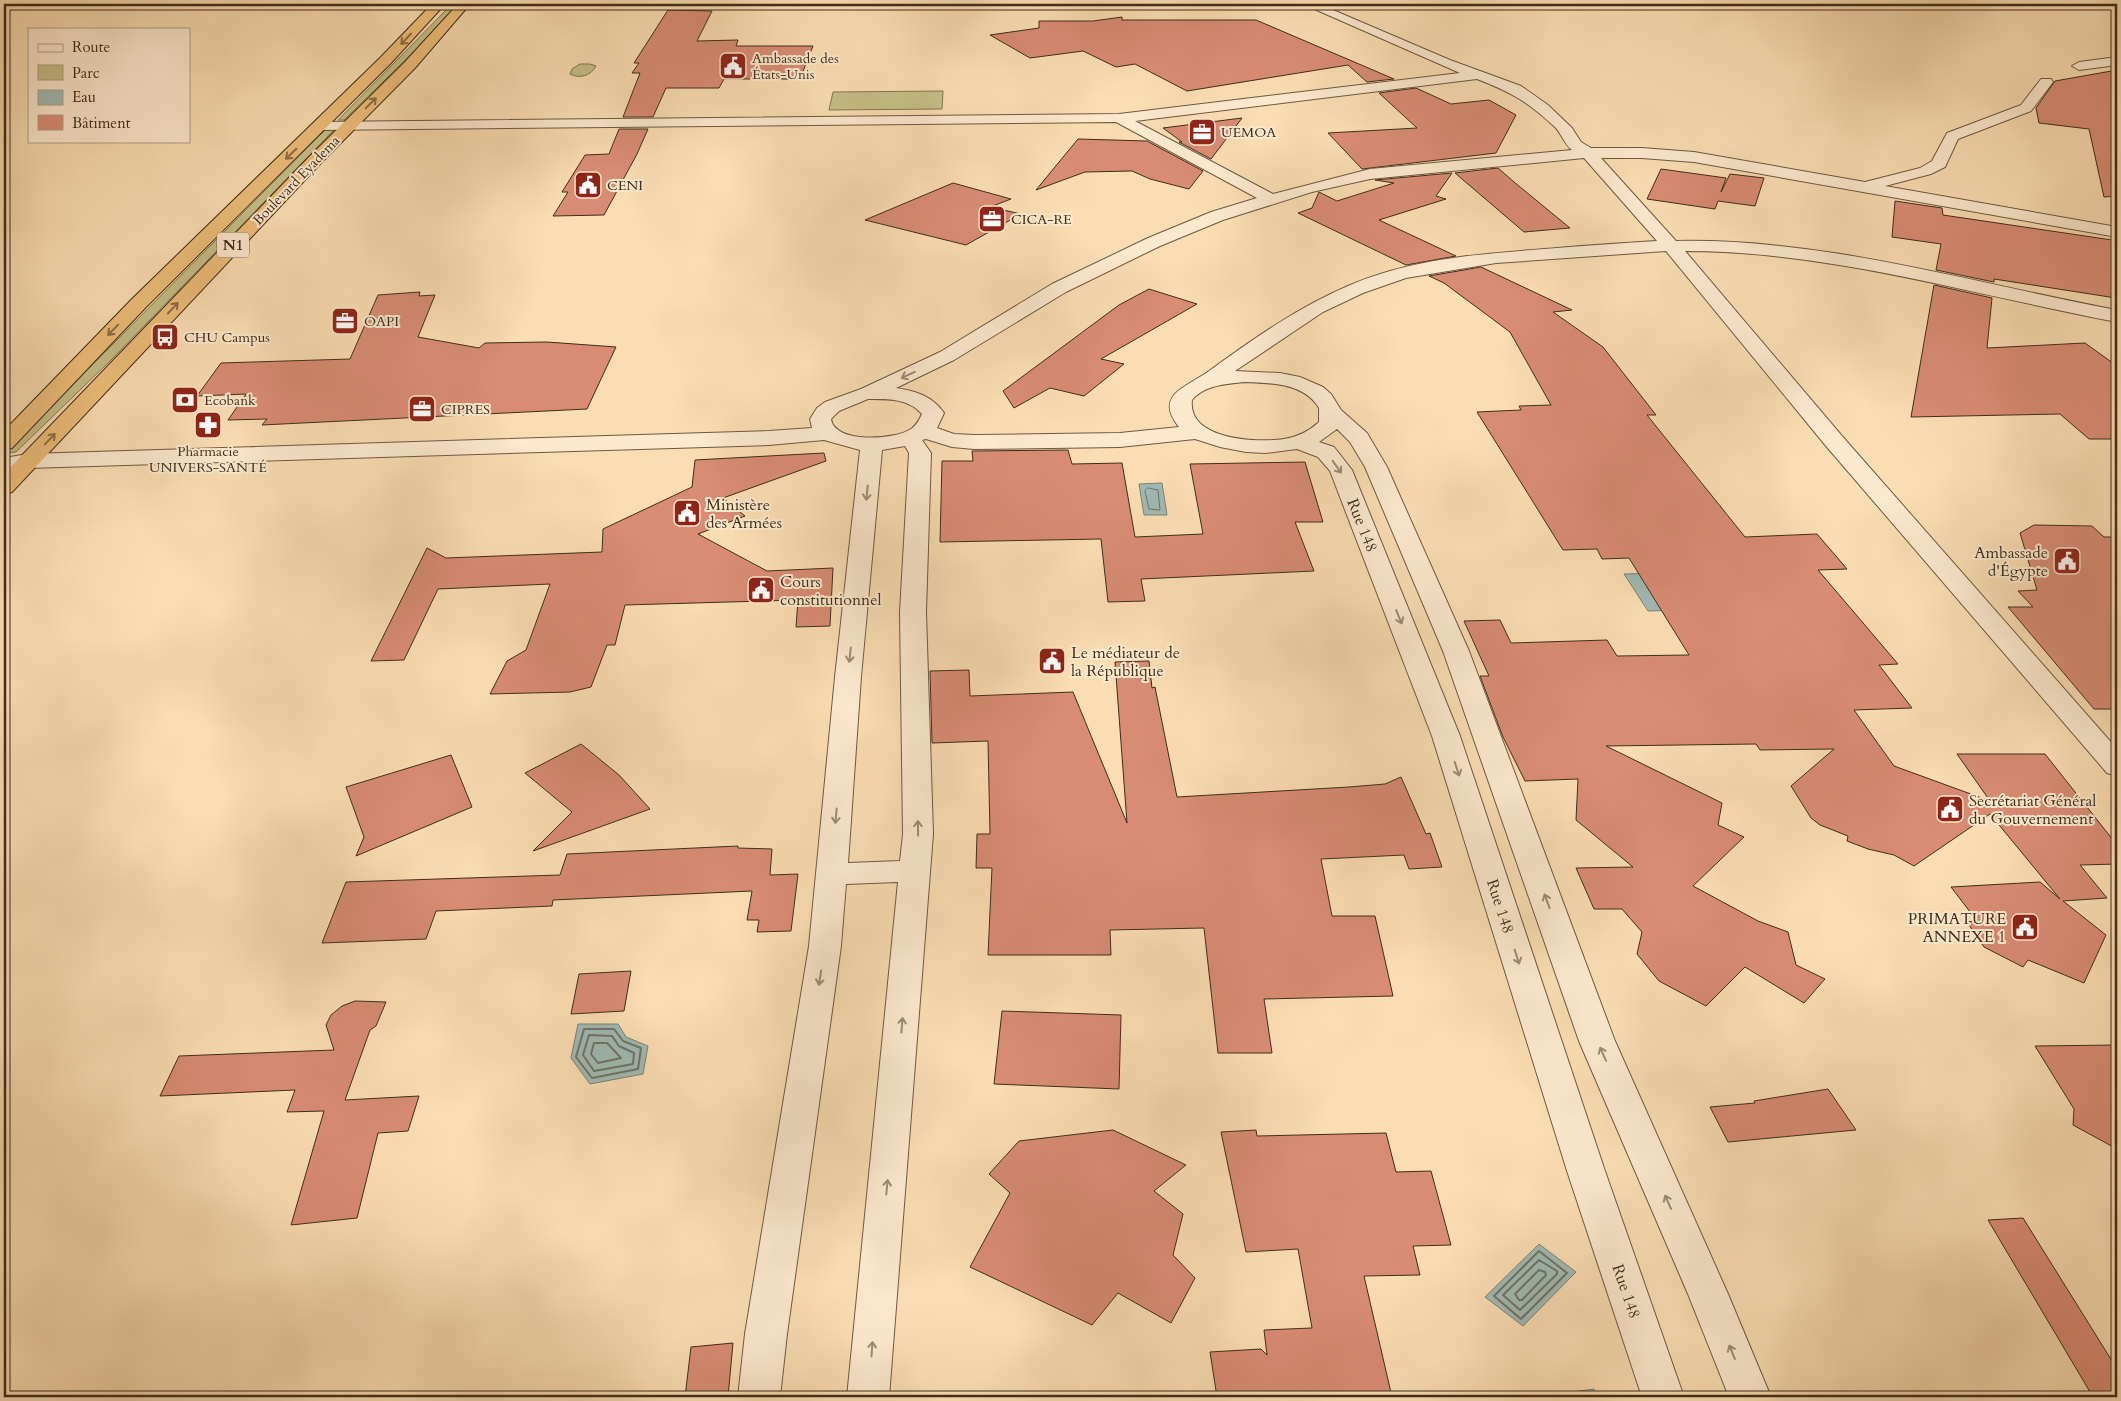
<svg xmlns="http://www.w3.org/2000/svg" width="2121" height="1401" viewBox="0 0 2121 1401" font-family="Cardo,serif">
<style>
.green{fill:#c6bf88;stroke:#827651}
.water{fill:#a0bab5;stroke:#798277}
.lines{fill:none;stroke-linecap:round;stroke-linejoin:round}
.shore-far1{stroke:#707468;stroke-width:1}
.shore{stroke:#707468;stroke-width:2}
.building{fill:#d88c74;stroke:#3f2d1a}
.minor-casing{stroke:#6e5940;stroke-width:2}
.trunk-casing{stroke:#3f2d1a;stroke-width:2}
.minor{fill:#fce9ce;fill-rule:evenodd}
.trunk{fill:#eebe7a;fill-rule:evenodd}
.oneway{stroke:#8e6e45}
.oneway2{stroke:#9e8b74}
.labels{text-anchor:middle;stroke-width:4;stroke-linejoin:round;paint-order:stroke}
.far-poi-label{font-size:14px;fill:#3f2d1a;stroke:#fce9ce;text-anchor:start}
.far-street-label{font-size:14px;fill:#3f2d1a;stroke:#fce9ce}
.shield{fill:#fce9ce;stroke:#786550;stroke-width:1}
.shield-label{font-size:15px;font-weight:bold;fill:#3f2d1a}
.poi-label{font-size:16px;fill:#3f2d1a;stroke:#fce9ce;text-anchor:start}
.street-label{font-size:16px;fill:#3f2d1a;stroke:#fce9ce}
</style>
<rect width="100%" height="100%" fill="#fbddb3"/>
<filter id="stains"><feTurbulence type="fractalNoise" baseFrequency=".004" numOctaves="4"/><feColorMatrix values="0 0 0 0 .2 0 0 0 0 .09 0 0 0 0 .02 0 0 0 .5 -.17"/></filter>
<radialGradient id="worn" r=".72"><stop offset=".6" stop-color="#630" stop-opacity="0"/><stop offset="1" stop-color="#630" stop-opacity=".3"/></radialGradient>
<!-- green -->
<g class="green">
<path d="M 452,4 L 459,4 L 430,36 L 344,120 L 338,120 Z"/>
<path d="M 580,64 L 590,64 L 596,66 C 591,76 579,79 570,74 L 572,69 Z"/>
<path d="M 943,91 L 942,109 L 829,110 L 833,92 Z"/>
<path d="M 325,130 L 334,130 L 110,361 L 16,452 L 5,453 Z"/>
</g>
<!-- water -->
<g class="water">
<path d="M 1162,483 L 1167,515 L 1144,515 L 1139,484 Z"/>
<path d="M 1658,573 L 1682,610 L 1648,611 L 1624,574 Z"/>
<path d="M 578,1024 L 618,1024 L 626,1037 L 648,1046 L 643,1074 L 590,1084 L 571,1058 Z"/>
<path d="M 1539,1244 L 1576,1272 L 1523,1326 L 1485,1297 Z"/>
<path d="M 1594,1389 L 1598,1397 L 1551,1397 L 1550,1395 Z"/>
</g>
<g class="lines">
<!-- shore-far1 -->
<path class="shore-far1" d="M 1148,488 L 1158,490 L 1160,510 L 1149,509 L 1145,491 Z"/>
<!-- shore -->
<g class="shore">
<path d="M 584,1029 L 614,1029 L 623,1041 L 641,1048 L 638,1069 L 592,1078 L 576,1057 Z"/>
<path d="M 589,1035 L 612,1036 L 619,1046 L 634,1053 L 633,1064 L 594,1071 L 583,1055 Z"/>
<path d="M 594,1043 L 607,1043 L 621,1058 L 598,1063 L 591,1054 Z"/>
<path d="M 1539,1251 L 1567,1273 L 1521,1319 L 1494,1296 Z"/>
<path d="M 1539,1260 L 1557,1271 L 1557,1274 L 1520,1310 L 1503,1295 Z"/>
<path d="M 1539,1270 L 1545,1272 L 1546,1275 L 1522,1300 L 1519,1300 L 1515,1294 Z"/>
</g>
</g>
<!-- building -->
<g class="building">
<path d="M 668,10 L 712,11 L 697,41 L 738,40 L 736,46 L 813,46 L 800,79 L 724,79 L 719,88 L 666,88 L 653,117 L 623,117 L 640,73 L 632,73 L 639,63 L 634,63 Z"/>
<path d="M 1122,17 L 1122,20 L 1256,20 L 1394,79 L 1367,82 L 1348,65 L 1187,91 L 1135,64 L 1116,67 L 1083,51 L 1030,58 L 990,35 L 1039,28 L 1039,21 L 1093,21 Z"/>
<path d="M 2117,70 L 2117,196 L 2104,197 L 2089,129 L 2039,123 L 2036,108 L 2055,81 Z"/>
<path d="M 1416,88 L 1451,104 L 1489,100 L 1516,115 L 1496,153 L 1362,169 L 1328,133 L 1417,128 L 1379,93 Z"/>
<path d="M 1242,118 L 1211,159 L 1179,142 L 1182,142 L 1163,128 Z"/>
<path d="M 619,129 L 648,129 L 637,154 L 604,215 L 553,216 L 568,192 L 562,192 L 585,155 L 609,154 Z"/>
<path d="M 1078,139 L 1147,141 L 1203,171 L 1189,189 L 1150,179 L 1132,171 L 1085,172 L 1036,190 Z"/>
<path d="M 1498,168 L 1514,182 L 1570,228 L 1524,232 L 1455,173 Z"/>
<path d="M 1661,169 L 1726,178 L 1721,192 L 1730,174 L 1764,178 L 1755,206 L 1718,201 L 1715,209 L 1647,199 Z"/>
<path d="M 1452,173 L 1436,196 L 1446,199 L 1379,220 L 1456,256 L 1406,265 L 1298,213 L 1312,208 L 1319,192 L 1337,201 L 1394,183 L 1375,180 Z"/>
<path d="M 953,183 L 1011,199 L 990,207 L 1021,214 L 966,245 L 865,220 Z"/>
<path d="M 1895,201 L 1942,208 L 1943,215 L 2112,240 L 2116,298 L 1994,279 L 1994,282 L 1936,270 L 1941,244 L 1892,237 Z"/>
<path d="M 1481,267 L 1572,310 L 1553,312 L 1603,347 L 1656,415 L 1647,415 L 1745,537 L 1817,534 L 1847,569 L 1818,570 L 1898,664 L 1879,665 L 1912,708 L 1854,710 L 1894,766 L 1990,801 L 1957,754 L 2045,754 L 2117,845 L 2117,864 L 2080,865 L 2107,898 L 2063,901 L 2106,935 L 2084,983 L 2028,960 L 2023,967 L 1984,947 L 1967,922 L 1977,921 L 1951,887 L 2040,882 L 2060,899 L 1990,814 L 1914,866 L 1894,855 L 1868,849 L 1847,841 L 1848,836 L 1820,825 L 1811,818 L 1791,786 L 1834,749 L 1760,750 L 1756,744 L 1606,746 L 1722,803 L 1718,825 L 1744,837 L 1693,886 L 1758,921 L 1788,932 L 1796,965 L 1825,979 L 1804,1003 L 1745,967 L 1706,1006 L 1659,981 L 1637,954 L 1642,932 L 1622,909 L 1594,909 L 1576,868 L 1633,867 L 1576,820 L 1578,779 L 1525,781 L 1503,737 L 1480,676 L 1489,676 L 1464,621 L 1500,620 L 1511,643 L 1607,640 L 1617,656 L 1689,655 L 1629,558 L 1602,559 L 1597,549 L 1563,550 L 1477,412 L 1521,410 L 1519,406 L 1551,405 L 1510,332 L 1444,283 L 1429,276 Z"/>
<path d="M 1934,285 L 1992,298 L 1987,348 L 2085,343 L 2117,366 L 2117,439 L 2089,439 L 2060,414 L 1911,417 Z"/>
<path d="M 1149,289 L 1197,304 L 1101,359 L 1124,364 L 1084,396 L 1050,388 L 1014,408 L 1003,391 L 1119,305 Z"/>
<path d="M 420,292 L 419,296 L 435,295 L 418,337 L 479,348 L 485,343 L 547,342 L 616,347 L 587,409 L 262,425 L 267,419 L 228,420 L 246,394 L 197,396 L 221,363 L 350,359 L 378,295 Z"/>
<path d="M 1068,450 L 1072,464 L 1122,463 L 1135,537 L 1203,534 L 1190,464 L 1305,462 L 1323,522 L 1295,522 L 1314,571 L 1141,579 L 1145,601 L 1108,602 L 1101,539 L 940,542 L 942,461 L 973,461 L 972,451 Z"/>
<path d="M 824,453 L 826,461 L 723,498 L 745,516 L 698,534 L 767,571 L 833,568 L 830,626 L 796,627 L 798,600 L 625,605 L 615,645 L 607,645 L 591,687 L 570,692 L 490,694 L 507,661 L 526,650 L 550,584 L 438,589 L 404,660 L 371,661 L 427,548 L 446,558 L 602,552 L 603,529 L 692,487 L 695,460 Z"/>
<path d="M 2034,525 L 2092,526 L 2104,537 L 2117,537 L 2117,709 L 2094,709 L 2008,607 L 2033,607 L 2018,591 L 2037,590 L 2020,533 Z"/>
<path d="M 1149,661 L 1152,688 L 1155,687 L 1177,797 L 1349,787 L 1385,784 L 1401,777 L 1426,834 L 1430,833 L 1442,867 L 1409,869 L 1404,855 L 1321,859 L 1332,916 L 1375,916 L 1393,996 L 1264,999 L 1272,1053 L 1218,1053 L 1204,928 L 1110,930 L 1111,955 L 988,955 L 992,868 L 976,868 L 977,834 L 990,834 L 988,741 L 932,743 L 930,671 L 969,670 L 970,696 L 1073,692 L 1127,823 L 1115,662 Z"/>
<path d="M 581,744 L 619,775 L 650,809 L 533,851 L 572,812 L 525,773 Z"/>
<path d="M 451,755 L 472,807 L 356,856 L 364,837 L 346,787 Z"/>
<path d="M 738,846 L 738,848 L 772,849 L 770,875 L 798,874 L 791,931 L 757,932 L 759,920 L 747,920 L 752,891 L 553,900 L 552,906 L 436,911 L 426,939 L 322,943 L 346,882 L 560,875 L 567,854 Z"/>
<path d="M 631,971 L 624,1011 L 571,1014 L 579,974 Z"/>
<path d="M 355,1001 L 386,1002 L 376,1026 L 370,1030 L 345,1100 L 419,1096 L 408,1131 L 378,1133 L 357,1218 L 291,1225 L 324,1111 L 287,1112 L 295,1090 L 160,1096 L 179,1056 L 334,1050 L 326,1025 L 331,1015 L 342,1006 Z"/>
<path d="M 1002,1011 L 1121,1015 L 1119,1089 L 994,1084 Z"/>
<path d="M 2117,1045 L 2117,1149 L 2073,1125 L 2074,1109 L 2035,1046 Z"/>
<path d="M 1828,1089 L 1856,1130 L 1728,1142 L 1710,1107 L 1755,1103 L 1754,1101 Z"/>
<path d="M 1113,1130 L 1186,1165 L 1154,1191 L 1183,1214 L 1173,1255 L 1195,1278 L 1171,1323 L 1118,1293 L 1092,1325 L 970,1267 L 1010,1193 L 989,1174 L 1019,1141 Z"/>
<path d="M 1256,1130 L 1257,1136 L 1386,1133 L 1396,1172 L 1431,1171 L 1451,1245 L 1413,1246 L 1420,1275 L 1364,1276 L 1392,1397 L 1217,1397 L 1210,1352 L 1261,1349 L 1267,1355 L 1264,1330 L 1312,1328 L 1298,1249 L 1246,1252 L 1221,1132 Z"/>
<path d="M 2023,1218 L 2117,1369 L 2117,1397 L 2093,1397 L 1988,1220 Z"/>
<path d="M 733,1343 L 728,1397 L 685,1397 L 691,1347 Z"/>
</g>
<g class="lines">
<!-- minor casing -->
<g class="minor-casing">
<g id="minor">
<path d="M 1303,4 L 1319,4 L 1450,60 L 1521,86 L 1548,105 L 1572,128 L 1581,142 L 1591,148 L 1642,148 L 1694,152 L 1865,182 L 1920,168 L 1932,161 L 1947,133 L 2021,105 L 2041,79 L 2051,79 L 2053,82 L 2031,111 L 1958,139 L 1945,167 L 1931,174 L 1885,186 L 2117,227 L 2117,237 L 1694,162 L 1642,158 L 1601,158 L 1676,241 C 1825,238 1972,283 2117,310 L 2117,322 C 1974,295 1831,251 1685,251 L 1842,436 L 2117,749 L 2117,776 L 2107,773 L 1826,446 L 1666,251 L 1496,263 L 1406,278 L 1363,293 L 1323,312 L 1235,371 L 1280,373 L 1300,377 L 1323,387 L 1331,394 L 1341,410 L 1367,433 L 1387,467 L 1469,651 L 1615,1041 L 1728,1294 L 1771,1397 L 1729,1397 L 1688,1294 L 1579,1041 L 1443,651 L 1365,467 L 1350,442 L 1337,429 L 1319,442 L 1334,447 L 1352,470 L 1460,736 L 1605,1171 L 1684,1397 L 1642,1397 L 1567,1171 L 1432,736 L 1330,471 L 1318,457 L 1297,449 L 1265,453 L 1246,452 L 1220,447 L 1195,439 L 1120,447 L 974,449 L 952,447 L 926,439 L 922,440 L 931,453 L 926,612 L 933,834 L 889,1397 L 847,1397 L 898,882 L 846,884 L 841,946 L 787,1334 L 780,1397 L 738,1397 L 745,1334 L 809,946 L 835,677 L 860,450 L 824,440 L 769,445 L 28,468 L 4,472 L 4,458 L 28,454 L 769,431 L 812,428 L 810,419 L 817,408 L 825,402 L 861,389 L 940,352 L 1052,284 L 1148,238 L 1211,212 L 1257,198 L 1116,122 L 319,130 L 312,126 L 319,122 L 1119,114 L 1460,73 ZM 1477,79 C 1513,93 1528,102 1556,128 C 1562,135 1565,145 1572,150 L 1370,169 L 1273,194 L 1135,121 ZM 1584,158 L 1657,241 C 1619,243 1582,246 1544,249 C 1478,254 1409,259 1348,286 C 1297,308 1253,339 1209,371 C 1187,387 1153,395 1179,427 L 1120,433 L 974,435 L 954,434 L 937,428 L 944,413 C 932,396 916,391 896,388 L 954,360 L 1066,292 L 1160,246 L 1223,220 L 1312,192 L 1370,179 ZM 1245,382 C 1271,383 1304,383 1319,408 L 1319,422 C 1309,431 1298,437 1284,439 C 1257,443 1187,440 1192,400 C 1204,385 1227,384 1245,382 ZM 868,399 C 887,399 908,398 922,414 C 919,420 917,425 911,429 C 894,440 835,444 831,419 L 839,411 ZM 905,446 L 909,453 L 900,612 L 903,834 L 900,861 L 848,863 L 861,677 L 882,450 Z"/>
<path d="M 2117,57 L 2117,65 L 2079,70 L 2072,66 L 2079,62 Z"/>
</g>
</g>
<!-- trunk casing -->
<g class="trunk-casing">
<g id="trunk">
<path d="M 432,4 L 445,4 L 391,63 L 146,307 L 12,448 L 4,449 L 4,431 L 132,299 L 381,57 Z"/>
<path d="M 458,4 L 470,4 L 415,68 L 321,163 L 12,492 L 4,494 L 4,474 L 309,157 L 405,62 Z"/>
</g>
</g>
<!-- minor -->
<use href="#minor" class="minor"/>
<!-- trunk -->
<use href="#trunk" class="trunk"/>
</g>
<!-- one-way arrows -->
<defs><path id="oneway-shaft" d="M-6 0H5M1.5-3L5.5 0L1.5 3" fill="none" stroke-width="1.6" stroke-linecap="round" stroke-linejoin="round" transform="scale(1.25)"/></defs>
<g class="oneway">
<use href="#oneway-shaft" transform="translate(406 39) rotate(133)"/>
<use href="#oneway-shaft" transform="translate(371 103) rotate(-45)"/>
<use href="#oneway-shaft" transform="translate(291 154) rotate(136)"/>
<use href="#oneway-shaft" transform="translate(173 308) rotate(-47)"/>
<use href="#oneway-shaft" transform="translate(113 330) rotate(134)"/>
<use href="#oneway-shaft" transform="translate(50 439) rotate(-46)"/>
</g>
<g class="oneway2">
<use href="#oneway-shaft" transform="translate(908 375) rotate(155)"/>
<use href="#oneway-shaft" transform="translate(1337 467) rotate(55)"/>
<use href="#oneway-shaft" transform="translate(867 493) rotate(96)"/>
<use href="#oneway-shaft" transform="translate(1399 617) rotate(68)"/>
<use href="#oneway-shaft" transform="translate(850 655) rotate(96)"/>
<use href="#oneway-shaft" transform="translate(1457 769) rotate(72)"/>
<use href="#oneway-shaft" transform="translate(836 816) rotate(95)"/>
<use href="#oneway-shaft" transform="translate(918 828) rotate(-91)"/>
<use href="#oneway-shaft" transform="translate(1547 901) rotate(-110)"/>
<use href="#oneway-shaft" transform="translate(1517 957) rotate(72)"/>
<use href="#oneway-shaft" transform="translate(820 978) rotate(99)"/>
<use href="#oneway-shaft" transform="translate(902 1025) rotate(-85)"/>
<use href="#oneway-shaft" transform="translate(1603 1054) rotate(-114)"/>
<use href="#oneway-shaft" transform="translate(887 1187) rotate(-84)"/>
<use href="#oneway-shaft" transform="translate(1668 1202) rotate(-114)"/>
<use href="#oneway-shaft" transform="translate(872 1349) rotate(-86)"/>
<use href="#oneway-shaft" transform="translate(1732 1352) rotate(-112)"/>
</g>
<!-- icons -->
<defs>
<g id="civic-square" transform="scale(1.4375)"><rect x="-9" y="-9" width="18" height="18" rx="4" fill="#8f2418" stroke="#fce9ce"/><path d="M-.6-6.5H3V-4.5H.6V-3L4-1V1h2V6H-6V1h2V-1L-.6-3ZM-1.2 2.5V6h2.4V2.5Z" fill="#fff"/></g>
<g id="office-square" transform="scale(1.4375)"><rect x="-9" y="-9" width="18" height="18" rx="4" fill="#8f2418" stroke="#fce9ce"/><path d="M-6-3h4V-5.5h4V-3h4V5H-6ZM-1-4.5V-3h2v-1.5ZM-6 0V1H6V0Z" fill="#fff"/></g>
<g id="bus-square" transform="scale(1.4375)"><rect x="-9" y="-9" width="18" height="18" rx="4" fill="#8f2418" stroke="#fce9ce"/><path d="M-5-6H5V4H4V6H2V4H-2V6H-4V4H-5ZM-3.5-4V0h7V-4ZM-3.5 1.2v1.5H-2V1.2ZM2 1.2v1.5H3.5V1.2Z" fill="#fff"/></g>
<g id="bank-square" transform="scale(1.4375)"><rect x="-9" y="-9" width="18" height="18" rx="4" fill="#8f2418" stroke="#fce9ce"/><path d="M-6-4H6V4H-6ZM0-2.3a2.3 2.3 0 1 0 0 4.6a2.3 2.3 0 1 0 0-4.6Z" fill="#fff"/></g>
<g id="pharmacy-square" transform="scale(1.4375)"><rect x="-9" y="-9" width="18" height="18" rx="4" fill="#8f2418" stroke="#fce9ce"/><path d="M-2-6h4v4h4v4h-4v4h-4v-4h-4v-4h4Z" fill="#fff"/></g>
</defs>
<g fill-rule="evenodd">
<use href="#civic-square" x="733" y="66"/>
<use href="#office-square" x="1202" y="132"/>
<use href="#civic-square" x="588" y="185"/>
<use href="#office-square" x="992" y="219"/>
<use href="#office-square" x="345" y="321"/>
<use href="#bus-square" x="165" y="337"/>
<use href="#bank-square" x="185" y="400"/>
<use href="#office-square" x="422" y="409"/>
<use href="#pharmacy-square" x="208" y="425"/>
<use href="#civic-square" x="687" y="513"/>
<use href="#civic-square" x="2067" y="561"/>
<use href="#civic-square" x="761" y="590"/>
<use href="#civic-square" x="1052" y="661"/>
<use href="#civic-square" x="1950" y="809"/>
<use href="#civic-square" x="2025" y="927"/>
</g>
<g class="labels">
<!-- far-poi labels -->
<g class="far-poi-label">
<text x="752" y="63">Ambassade des<tspan x="752" dy="16">États-Unis</tspan></text>
<text x="1221" y="137">UEMOA</text>
<text x="607" y="190">CENI</text>
<text x="1011" y="224">CICA-RE</text>
<text x="364" y="326">OAPI</text>
<text x="184" y="342">CHU Campus</text>
<text x="204" y="405">Ecobank</text>
<text x="441" y="414">CIPRES</text>
<text x="208" y="456" text-anchor="middle">Pharmacie<tspan x="208" dy="16">UNIVERS-SANTÉ</tspan></text>
</g>
<!-- far-street labels -->
<g class="far-street-label">
<text transform="translate(296 180) rotate(-46)" y="5">Boulevard Eyadema</text>
</g>
<!-- shield labels -->
<rect class="shield" x="217" y="232.5" width="32" height="25" rx="4"/>
<g class="shield-label">
<text x="233" y="250">N1</text>
</g>
<!-- poi labels -->
<g class="poi-label">
<text x="706" y="510">Ministère<tspan x="706" dy="18">des Armées</tspan></text>
<text x="2048" y="558" text-anchor="end">Ambassade<tspan x="2048" dy="18">d'Égypte</tspan></text>
<text x="780" y="587">Cours<tspan x="780" dy="18">constitutionnel</tspan></text>
<text x="1071" y="658">Le médiateur de<tspan x="1071" dy="18">la République</tspan></text>
<text x="1969" y="806">Secrétariat Général<tspan x="1969" dy="18">du Gouvernement</tspan></text>
<text x="2006" y="924" text-anchor="end">PRIMATURE<tspan x="2006" dy="18">ANNEXE 1</tspan></text>
</g>
<!-- street labels -->
<g class="street-label">
<text transform="translate(1363 525) rotate(68)" y="6">Rue 148</text>
<text transform="translate(1501 906) rotate(72)" y="6">Rue 148</text>
<text transform="translate(1627 1291) rotate(71)" y="6">Rue 148</text>
</g>
</g>
<!-- margin -->
<rect width="2121" height="1401" fill="none" stroke="#fbddb3" stroke-width="20"/>
<rect x="5" y="5" width="2111" height="1391" fill="none" stroke="#3f2d1a" stroke-width="2.5"/>
<rect x="10" y="10" width="2101" height="1381" fill="none" stroke="#3f2d1a"/>
<!-- legend -->
<rect x="28" y="28" width="162" height="115" fill="#fce9ce" stroke="#b09e86"/>
<rect x="38" y="44" width="25" height="8" fill="#fce9ce" stroke="#b09e86"/>
<text x="72" y="52" font-size="15" fill="#3f2d1a">Route</text>
<rect x="38" y="65" width="25" height="15" fill="#c6bf88" stroke="#b09e86"/>
<text x="72" y="78" font-size="15" fill="#3f2d1a">Parc</text>
<rect x="38" y="90" width="25" height="15" fill="#a0bab5" stroke="#b09e86"/>
<text x="72" y="102" font-size="15" fill="#3f2d1a">Eau</text>
<rect x="38" y="115" width="25" height="15" fill="#d88c74" stroke="#b09e86"/>
<text x="72" y="128" font-size="15" fill="#3f2d1a">Bâtiment</text>
<rect width="100%" height="100%" filter="url(#stains)"/>
<rect width="100%" height="100%" fill="url(#worn)"/>
</svg>
